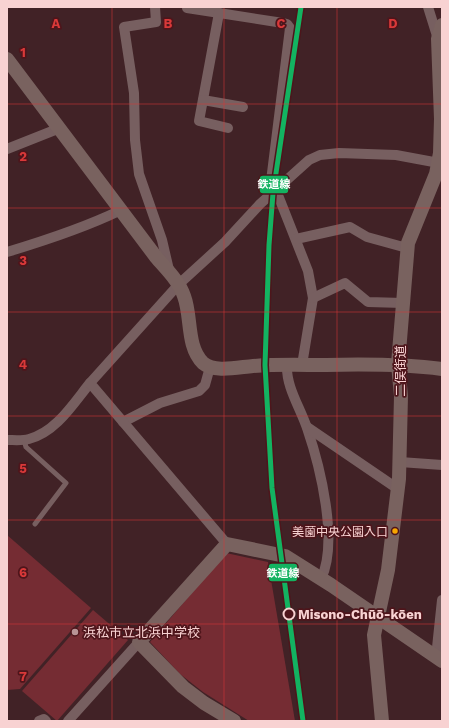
<svg xmlns="http://www.w3.org/2000/svg" width="449" height="728" viewBox="0 0 449 728" font-family="'Work Sans','Noto Sans JP',sans-serif">
<style>
.green{fill:#752c33}
.lines{fill:none;stroke-linecap:round;stroke-linejoin:round}
.lane{stroke:#775f60;stroke-width:5}
.street{stroke:#775f60;stroke-width:10}
.secondary{stroke:#79625f;stroke-width:14}
.rail-1-casing{stroke:#4e151b;stroke-width:8}
.rail-1{stroke:#13b361;stroke-width:5}
.grid{fill:none;stroke:#d93939;stroke-width:1;stroke-opacity:0.55}
.bus-dot{fill:#f7a600;stroke:#4e151b;stroke-width:1.5}
.stop-dot{fill:#4e151b;stroke:#f8d2d2;stroke-width:2}
.poi-dot{fill:#b89496;stroke:#4e151b;stroke-width:1.5}
.labels{text-anchor:middle;stroke-width:3.5;stroke-linejoin:round;paint-order:stroke}
.bus-label{font-size:12px;fill:#f8d2d2;stroke:#4e151b;text-anchor:end}
.street-label{font-size:13px;fill:#f8d2d2;stroke:#4e151b}
.stop-label{font-size:13px;font-weight:bold;fill:#f8d2d2;stroke:#4e151b;text-anchor:start}
.poi-label{font-size:13px;fill:#f8d2d2;stroke:#4e151b;text-anchor:start}
.grid-label{font-size:13px;text-anchor:middle;font-weight:bold;fill:#d93939;stroke:#4e151b;stroke-width:3.5;stroke-linejoin:round;paint-order:stroke}
.line-badge{stroke:#4e151b;stroke-width:1.5}
.badge-label{font-size:11px;text-anchor:middle;font-weight:bold;fill:#fff}
</style>
<rect width="100%" height="100%" fill="#412226"/>
<!-- green -->
<g class="green">
<path d="M 7,535 L 91,608 L 20,689 L 7,690 Z"/>
<path d="M 226,553 L 268,562 L 295,721 L 249,721 L 203,692 L 180,674 L 150,642 Z"/>
<path d="M 93,610 L 128,640 L 57,721 L 22,691 Z"/>
</g>
<g class="lines">
<!-- lane -->
<path class="lane" d="M 24,440 L 26,447 L 66,483 L 35,524"/>
<!-- street -->
<g class="street">
<path d="M 155,7 L 156,22 L 124,27 L 134,93 L 135,140 L 139,174 L 162,240 L 169,270"/>
<path d="M 428,7 L 438,39"/>
<path d="M 187,8 L 283,23 L 287,24 L 290,28 L 269,197"/>
<path d="M 219,13 L 199,121 L 228,128"/>
<path d="M 203,100 L 243,107"/>
<path d="M 7,149 L 60,128"/>
<path d="M 276,190 L 308,271 L 313,298 L 302,365"/>
<path d="M 296,239 L 350,227 L 367,237 L 407,248"/>
<path d="M 7,252 C 47,240 84,228 121,210"/>
<path d="M 313,298 L 345,283 L 368,302 L 403,303"/>
<path d="M 287,365 C 286,387 300,407 307,428 C 320,466 339,542 321,579"/>
<path d="M 123,422 L 160,403 L 199,391 L 205,385 L 210,367"/>
<path d="M 307,427 L 398,489"/>
<path d="M 7,440 C 14,440 22,441 29,439 C 56,432 73,404 90,383"/>
<path d="M 400,462 L 442,465"/>
<path d="M 227,544 L 90,383 L 179,284 L 225,242 L 260,204 L 309,160 L 320,155 L 339,153 L 396,155 L 439,163"/>
<path d="M 436,657 L 442,600"/>
<path d="M 39,721 L 44,719 L 46,721"/>
<path d="M 68,721 L 139,642"/>
</g>
<!-- secondary -->
<g class="secondary">
<path d="M 7,59 L 156,257 C 166,269 179,281 184,296 C 192,317 186,346 203,363 C 214,373 239,367 253,366 C 278,364 302,365 326,365 C 365,364 403,364 442,369"/>
<path d="M 234,721 L 204,703 L 183,687 L 139,642 L 227,544 L 285,556 L 331,585 L 442,661"/>
<path d="M 382,721 L 374,635 L 388,570 L 399,479 L 401,396 L 398,364 L 408,243 L 436,174 L 440,153 L 441,119 L 438,39 L 442,25"/>
</g>
<!-- rail-1 casing -->
<g class="rail-1-casing">
<path id="rail-1" d="M 301,7 L 273,193 L 269,245 L 265,365 L 272,488 L 303,721"/>
</g>
<!-- rail-1 -->
<use href="#rail-1" class="rail-1"/>
</g>
<!-- grid -->
<path class="grid" d="M 112,7 L 112,721M 224,7 L 224,721M 337,7 L 337,721M 7,104 L 442,104M 7,208 L 442,208M 7,312 L 442,312M 7,416 L 442,416M 7,520 L 442,520M 7,624 L 442,624"/>
<!-- markers -->
<circle class="bus-dot" cx="395" cy="531" r="3.5"/>
<circle class="stop-dot" cx="289" cy="614" r="5.5"/>
<circle class="poi-dot" cx="75" cy="632" r="4"/>
<g class="labels">
<!-- bus labels -->
<g class="bus-label">
<text x="388" y="536">美薗中央公園入口</text>
</g>
<!-- street labels -->
<g class="street-label">
<text transform="translate(400 371) rotate(-90)" y="5">二俣街道</text>
</g>
<!-- stop labels -->
<g class="stop-label">
<text x="298" y="619">Misono-Chūō-kōen</text>
</g>
<!-- poi labels -->
<g class="poi-label">
<text x="83" y="637">浜松市立北浜中学校</text>
</g>
</g>
<g class="grid-label">
<text x="56" y="28">A</text>
<text x="168" y="28">B</text>
<text x="281" y="28">C</text>
<text x="393" y="28">D</text>
<text x="23" y="57">1</text>
<text x="23" y="161">2</text>
<text x="23" y="265">3</text>
<text x="23" y="369">4</text>
<text x="23" y="473">5</text>
<text x="23" y="577">6</text>
<text x="23" y="681">7</text>
</g>
<g class="line-badge">
<rect x="259" y="175" width="30" height="19" rx="4" fill="#13b361"/>
<rect x="268" y="563" width="30" height="19" rx="4" fill="#13b361"/>
</g>
<g class="badge-label">
<text x="274" y="188">鉄道線</text>
<text x="283" y="577">鉄道線</text>
</g>
<!-- border -->
<rect width="449" height="728" fill="none" stroke="#f8d2d2" stroke-width="16"/>
</svg>
